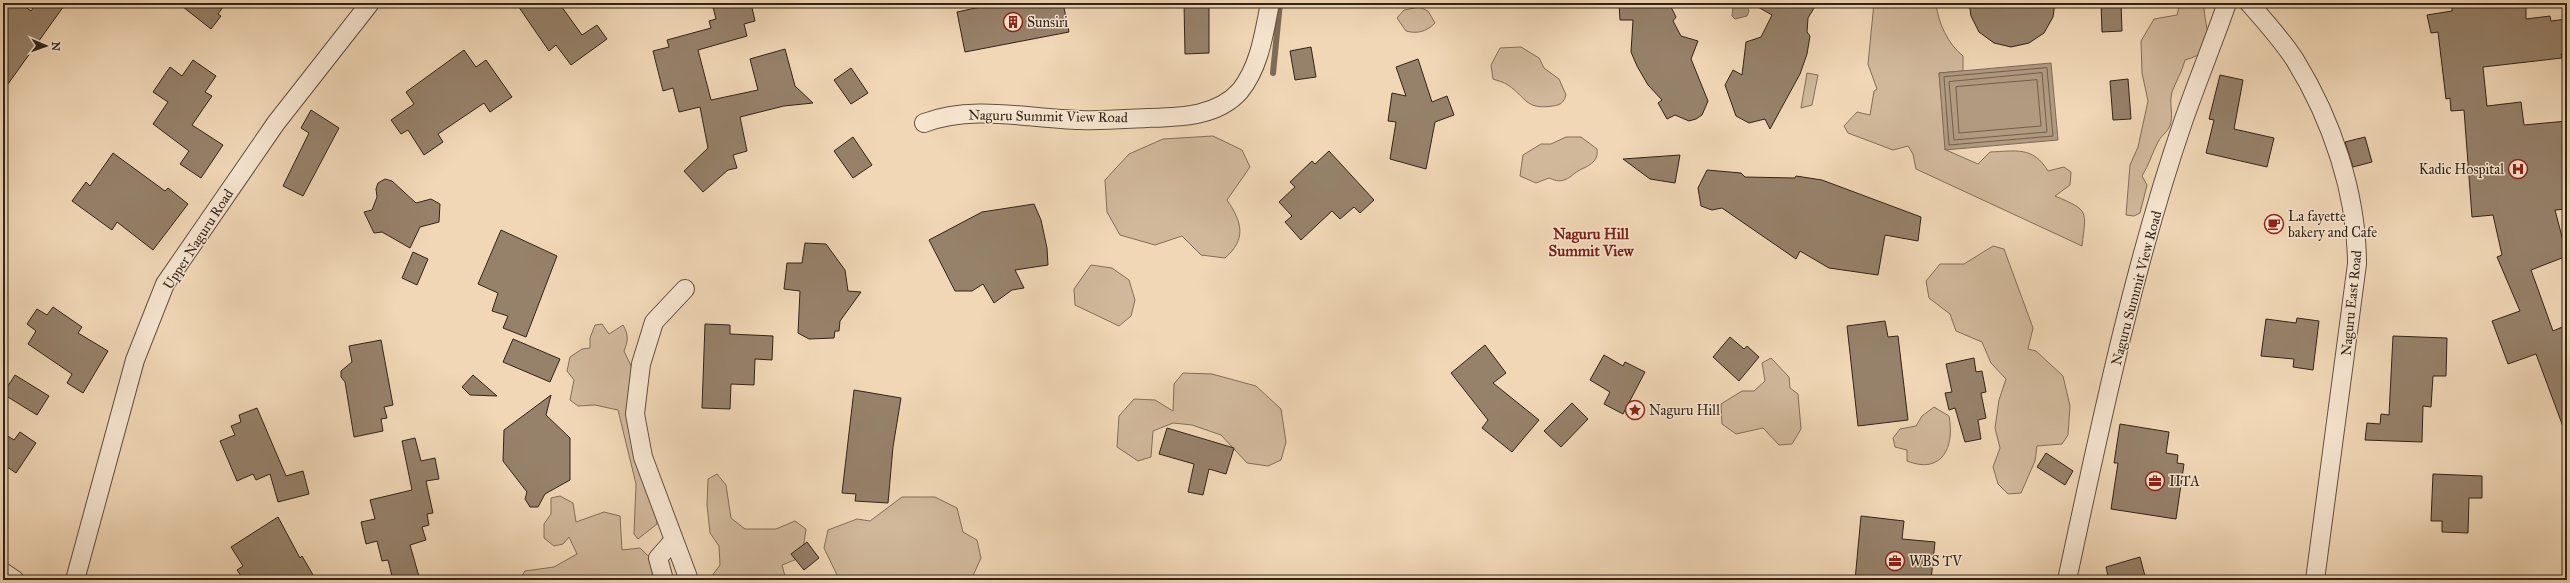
<svg xmlns="http://www.w3.org/2000/svg" width="2570" height="583" viewBox="0 0 2570 583" font-family="'IM FELL Great Primer',serif">
<style>
.green{fill:#d1b89b;stroke:#826e59}
.water{fill:#b09a80;stroke:#7e6a56}
.lines{fill:none;stroke-linecap:round;stroke-linejoin:round}
.shore{stroke:#725e4c;stroke-width:1}
.stream{stroke:#7e6a56;stroke-width:6}
.building{fill:#96816a;stroke:#332317}
.street-casing{stroke:#62503f;stroke-width:20}
.street{stroke:#f6e5d0;stroke-width:18}
.labels{text-anchor:middle;stroke-width:3;stroke-linejoin:round;paint-order:stroke}
.poi-label{font-size:14px;fill:#332317;stroke:#f6e5d0;text-anchor:start}
.street-label{font-size:14px;fill:#332317;stroke:#f6e5d0}
.neighbourhood-label{font-size:15px;font-weight:bold;fill:#7a1f14;stroke:#f6e5d0}
</style>
<rect width="100%" height="100%" fill="#f1d7b6"/>
<filter id="stains"><feTurbulence type="fractalNoise" baseFrequency=".005" numOctaves="4"/><feColorMatrix values="0 0 0 0 .2 0 0 0 0 .09 0 0 0 0 .02 0 0 0 .5 -.17"/></filter>
<radialGradient id="worn" r=".72"><stop offset=".6" stop-color="#630" stop-opacity="0"/><stop offset="1" stop-color="#630" stop-opacity=".3"/></radialGradient>
<!-- green -->
<g class="green">
<path d="M 1874,3 L 1936,3 C 1938,23 1948,44 1963,56 L 1963,71 L 1939,73 L 1946,150 L 1978,164 L 1990,152 C 2016,151 2033,146 2048,171 L 2064,167 L 2071,172 L 2070,185 L 2055,196 C 2090,211 2086,210 2082,246 L 1916,169 L 1913,154 L 1908,146 L 1893,150 L 1848,133 L 1844,126 L 1857,112 L 1870,115 L 1874,91 L 1877,89 L 1868,64 Z"/>
<path d="M 2180,3 L 2208,3 L 2204,5 C 2204,32 2221,50 2185,60 C 2182,72 2176,81 2172,92 C 2169,103 2173,112 2171,122 C 2169,132 2162,134 2158,142 C 2152,153 2149,165 2142,176 L 2147,185 L 2140,213 L 2134,216 L 2126,215 L 2130,165 L 2138,147 L 2148,101 L 2142,73 L 2141,41 L 2154,19 L 2177,15 Z"/>
<path d="M 1419,7 L 1428,11 L 1435,23 C 1426,32 1417,34 1406,31 L 1397,18 L 1404,10 Z"/>
<path d="M 1521,47 L 1539,58 L 1544,68 L 1559,79 L 1566,95 C 1564,102 1561,105 1553,106 C 1525,110 1527,98 1508,85 C 1504,82 1498,81 1493,79 L 1491,65 L 1500,48 Z"/>
<path d="M 1807,73 L 1818,75 L 1812,105 L 1801,108 Z"/>
<path d="M 1213,136 L 1242,150 L 1250,167 L 1227,200 C 1242,222 1247,239 1225,258 L 1201,255 L 1182,236 L 1155,245 L 1120,235 L 1107,212 L 1105,180 L 1129,154 L 1163,139 Z"/>
<path d="M 1566,137 L 1581,137 L 1597,149 C 1599,163 1587,166 1578,171 C 1573,174 1569,179 1564,180 C 1559,182 1554,180 1549,178 L 1536,183 L 1520,176 L 1523,155 L 1541,144 L 1551,144 Z"/>
<path d="M 1993,246 L 2004,249 L 2033,328 L 2028,349 L 2036,351 L 2063,376 L 2070,406 L 2068,435 L 2062,444 L 2037,446 L 2035,461 L 2021,493 L 2008,494 L 1998,484 L 1993,467 L 2000,448 L 1995,428 L 1999,400 L 2006,379 L 1991,363 L 1982,342 L 1956,331 L 1950,314 L 1929,298 L 1926,281 L 1940,264 L 1964,264 Z"/>
<path d="M 1091,265 L 1112,268 L 1129,280 L 1135,300 L 1131,316 L 1119,326 L 1075,305 L 1074,289 Z"/>
<path d="M 602,324 L 609,334 L 623,325 C 629,335 628,341 624,351 L 633,370 L 643,480 L 657,520 L 657,524 L 638,539 L 634,534 L 636,484 L 618,410 L 595,405 L 578,406 L 570,400 L 574,380 L 567,371 L 570,357 L 582,349 L 590,348 L 590,338 L 595,325 Z"/>
<path d="M 1771,358 L 1789,377 L 1790,388 L 1798,394 L 1801,429 L 1792,444 L 1779,445 L 1763,428 L 1736,434 L 1722,424 L 1721,404 L 1742,391 L 1754,391 L 1765,381 L 1762,363 Z"/>
<path d="M 1183,373 L 1212,374 L 1256,386 L 1281,409 L 1286,442 L 1281,460 L 1268,466 L 1247,463 L 1221,435 L 1192,425 L 1173,423 L 1153,431 L 1151,457 L 1138,461 L 1117,447 L 1119,416 L 1134,399 L 1155,400 L 1173,411 L 1174,384 Z"/>
<path d="M 1934,407 L 1949,416 C 1955,447 1942,475 1907,461 L 1907,450 L 1895,447 L 1893,438 L 1900,429 L 1916,426 L 1922,416 Z"/>
<path d="M 717,474 L 726,485 L 731,518 L 745,529 L 776,529 L 795,521 L 806,529 L 802,557 L 782,565 L 786,580 L 709,580 L 720,565 L 719,546 L 710,533 L 707,505 L 708,479 Z"/>
<path d="M 560,496 L 573,503 L 576,522 L 604,512 L 620,516 L 622,550 L 640,548 L 668,575 L 669,580 L 519,580 L 525,571 L 554,567 L 577,554 L 569,537 L 563,544 L 554,546 L 544,538 L 544,524 L 551,514 L 551,498 Z"/>
<path d="M 902,497 L 935,497 L 957,508 L 963,532 L 977,540 L 981,558 L 971,580 L 848,580 L 837,575 L 824,548 L 828,530 L 857,519 L 870,521 Z"/>
</g>
<!-- water -->
<g class="water">
<path d="M 1730,3 L 1746,3 L 1749,11 L 1747,16 L 1735,19 L 1732,16 L 1733,5 Z"/>
<path d="M 2051,63 L 2058,140 L 1945,150 L 1939,73 Z"/>
</g>
<g class="lines">
<!-- shore -->
<g class="shore">
<path d="M 2047,68 L 2053,136 L 1949,145 L 1944,77 Z"/>
<path d="M 2042,73 L 2047,132 L 1954,140 L 1949,82 Z"/>
<path d="M 2037,80 L 2041,126 L 1959,133 L 1956,87 Z"/>
</g>
<!-- stream -->
<path class="stream" d="M 1273,73 L 1280,3"/>
</g>
<!-- building -->
<g class="building">
<path d="M 3,3 L 20,3 L 31,11 L 37,3 L 66,3 L 3,91 Z"/>
<path d="M 178,3 L 226,3 L 218,14 L 221,16 L 211,29 Z"/>
<path d="M 516,3 L 559,3 L 582,35 L 597,25 L 607,39 L 571,65 L 556,45 L 549,51 Z"/>
<path d="M 712,3 L 751,3 L 755,21 L 744,24 L 747,36 L 698,50 L 711,100 L 758,90 L 750,59 L 785,49 L 795,86 L 813,103 L 784,106 L 740,117 L 747,151 L 733,155 L 737,168 L 728,170 L 703,192 L 684,171 L 708,148 L 700,107 L 679,112 L 673,88 L 663,91 L 653,51 L 669,47 L 667,40 L 711,28 L 709,21 L 716,19 Z"/>
<path d="M 999,3 L 1063,3 L 1069,32 L 965,52 L 957,12 Z"/>
<path d="M 1184,3 L 1209,3 L 1209,53 L 1185,54 Z"/>
<path d="M 1619,3 L 1669,3 L 1676,17 L 1673,21 L 1681,36 L 1698,41 L 1691,59 L 1708,101 L 1702,115 L 1696,119 L 1689,121 L 1675,115 L 1667,119 L 1658,103 L 1662,100 L 1648,85 L 1637,66 L 1631,52 L 1633,20 L 1620,20 Z"/>
<path d="M 1751,3 L 1817,3 L 1808,18 L 1807,32 L 1810,36 L 1807,54 L 1800,74 L 1770,129 L 1765,119 L 1749,123 L 1736,116 L 1725,85 L 1733,70 L 1742,75 L 1746,42 L 1761,37 L 1772,15 Z"/>
<path d="M 1969,3 L 2055,3 L 2053,17 L 2044,33 L 2029,43 L 2011,47 L 1994,43 L 1979,32 L 1971,16 Z"/>
<path d="M 2101,3 L 2121,3 L 2122,31 L 2102,32 Z"/>
<path d="M 2452,3 L 2526,3 L 2526,19 L 2550,16 L 2551,21 L 2567,19 L 2567,54 L 2561,54 L 2562,58 L 2483,67 L 2487,106 L 2521,102 L 2524,125 L 2567,121 L 2567,209 L 2555,210 L 2567,256 L 2531,270 L 2553,331 L 2567,325 L 2567,432 L 2565,432 L 2536,354 L 2508,364 L 2492,321 L 2520,311 L 2497,257 L 2502,255 L 2493,215 L 2472,217 L 2464,110 L 2451,111 L 2450,98 L 2446,99 L 2438,32 L 2431,33 L 2427,15 L 2452,11 Z"/>
<path d="M 1311,47 L 1316,77 L 1295,80 L 1290,51 Z"/>
<path d="M 464,50 L 476,67 L 486,60 L 512,97 L 490,112 L 484,103 L 438,134 L 443,142 L 424,155 L 408,130 L 401,134 L 391,120 L 414,104 L 406,92 Z"/>
<path d="M 1418,59 L 1432,102 L 1447,96 L 1454,115 L 1435,122 L 1426,169 L 1390,159 L 1396,122 L 1388,121 L 1392,93 L 1406,96 L 1396,67 Z"/>
<path d="M 193,60 L 216,76 L 205,92 L 212,96 L 192,125 L 223,145 L 201,178 L 180,164 L 189,151 L 153,124 L 168,102 L 153,92 L 170,67 L 182,76 Z"/>
<path d="M 851,68 L 868,93 L 851,104 L 834,80 Z"/>
<path d="M 2220,75 L 2243,80 L 2234,129 L 2274,138 L 2267,167 L 2206,153 L 2214,120 L 2209,119 Z"/>
<path d="M 2128,79 L 2131,119 L 2113,120 L 2110,81 Z"/>
<path d="M 311,110 L 339,128 L 303,196 L 283,186 L 309,133 L 301,128 Z"/>
<path d="M 853,137 L 872,165 L 853,178 L 834,151 Z"/>
<path d="M 2365,137 L 2372,162 L 2353,167 L 2345,142 Z"/>
<path d="M 1329,151 L 1374,200 L 1360,213 L 1354,207 L 1340,219 L 1332,211 L 1301,240 L 1285,222 L 1292,216 L 1279,202 L 1295,187 L 1290,182 L 1312,161 L 1315,164 Z"/>
<path d="M 113,153 L 165,191 L 168,188 L 188,204 L 153,250 L 117,222 L 112,230 L 72,201 L 86,182 L 90,186 Z"/>
<path d="M 1680,155 L 1675,183 L 1650,179 L 1623,159 Z"/>
<path d="M 1707,170 L 1741,173 L 1745,177 L 1795,178 L 1796,176 L 1822,180 L 1921,217 L 1918,241 L 1885,235 L 1878,275 L 1829,268 L 1800,251 L 1796,259 L 1722,208 L 1712,210 L 1701,206 L 1698,188 Z"/>
<path d="M 385,179 L 392,181 L 416,203 L 431,199 L 440,204 L 439,222 L 420,227 L 410,248 L 382,232 L 374,233 L 364,212 L 372,210 L 377,197 L 376,189 L 378,183 Z"/>
<path d="M 1034,204 L 1041,220 L 1047,248 L 1048,265 L 1015,270 L 1024,288 L 1012,290 L 994,303 L 983,284 L 972,291 L 955,291 L 929,240 L 982,212 Z"/>
<path d="M 501,230 L 557,256 L 526,337 L 503,328 L 508,316 L 492,311 L 498,293 L 478,284 Z"/>
<path d="M 805,243 L 826,244 L 845,270 L 848,291 L 861,292 L 840,321 L 839,331 L 835,331 L 834,338 L 809,339 L 798,333 L 800,291 L 784,289 L 787,263 L 802,263 Z"/>
<path d="M 413,252 L 428,259 L 417,285 L 402,278 Z"/>
<path d="M 53,307 L 82,327 L 78,333 L 108,351 L 83,393 L 67,383 L 72,374 L 28,344 L 36,331 L 27,324 L 37,309 L 47,315 Z"/>
<path d="M 2297,318 L 2319,321 L 2313,370 L 2293,367 L 2294,359 L 2261,356 L 2266,319 L 2296,323 Z"/>
<path d="M 1885,321 L 1888,337 L 1898,336 L 1908,420 L 1858,426 L 1847,326 Z"/>
<path d="M 705,324 L 730,325 L 730,334 L 773,336 L 772,360 L 755,359 L 754,385 L 731,384 L 730,409 L 702,408 Z"/>
<path d="M 2393,336 L 2447,338 L 2446,376 L 2433,376 L 2431,407 L 2423,406 L 2422,442 L 2365,440 L 2367,423 L 2380,424 L 2381,414 L 2389,415 Z"/>
<path d="M 1730,337 L 1744,349 L 1747,346 L 1759,357 L 1739,381 L 1713,357 Z"/>
<path d="M 513,339 L 560,359 L 550,382 L 503,362 Z"/>
<path d="M 381,340 L 393,405 L 384,407 L 387,418 L 381,419 L 383,431 L 354,437 L 345,382 L 341,377 L 341,371 L 352,362 L 349,346 Z"/>
<path d="M 1485,345 L 1506,373 L 1493,383 L 1539,420 L 1512,452 L 1482,428 L 1488,420 L 1451,373 Z"/>
<path d="M 1604,355 L 1623,366 L 1625,362 L 1645,372 L 1623,414 L 1604,404 L 1610,392 L 1590,380 Z"/>
<path d="M 1974,358 L 1976,372 L 1982,371 L 1986,392 L 1981,393 L 1986,418 L 1978,420 L 1981,439 L 1965,442 L 1955,408 L 1949,410 L 1945,393 L 1952,392 L 1946,364 Z"/>
<path d="M 15,375 L 49,396 L 37,415 L 3,394 Z"/>
<path d="M 473,375 L 497,396 L 470,395 L 462,387 Z"/>
<path d="M 854,390 L 901,398 L 893,447 L 888,503 L 855,501 L 856,494 L 842,493 Z"/>
<path d="M 551,395 L 546,415 L 570,438 L 570,480 L 545,494 L 538,507 L 530,507 L 525,499 L 527,492 L 503,461 L 504,430 Z"/>
<path d="M 1572,403 L 1588,419 L 1561,447 L 1544,431 Z"/>
<path d="M 257,408 L 286,476 L 303,471 L 309,494 L 278,502 L 270,474 L 256,480 L 253,474 L 237,481 L 220,441 L 235,435 L 231,426 L 241,422 L 239,415 Z"/>
<path d="M 2120,424 L 2169,432 L 2166,453 L 2178,455 L 2177,463 L 2184,464 L 2176,519 L 2111,509 L 2118,463 L 2114,463 Z"/>
<path d="M 1167,428 L 1234,448 L 1226,474 L 1209,469 L 1203,495 L 1188,492 L 1194,464 L 1159,454 Z"/>
<path d="M 20,432 L 36,443 L 16,473 L 3,464 L 3,433 L 14,440 Z"/>
<path d="M 415,438 L 421,461 L 435,458 L 439,479 L 426,481 L 433,513 L 427,514 L 429,525 L 422,527 L 426,540 L 410,545 L 420,580 L 393,580 L 388,560 L 382,561 L 377,541 L 366,544 L 361,522 L 375,519 L 370,500 L 412,490 L 402,441 Z"/>
<path d="M 2046,453 L 2073,471 L 2065,485 L 2037,467 Z"/>
<path d="M 2433,474 L 2482,476 L 2482,498 L 2469,498 L 2468,533 L 2442,532 L 2442,521 L 2431,521 Z"/>
<path d="M 1861,516 L 1904,521 L 1902,539 L 1935,542 L 1931,580 L 1855,580 Z"/>
<path d="M 278,517 L 300,558 L 302,556 L 316,580 L 244,580 L 237,570 L 243,566 L 231,547 Z"/>
<path d="M 807,542 L 819,558 L 804,570 L 791,554 Z"/>
<path d="M 2140,557 L 2146,580 L 2109,580 L 2106,567 Z"/>
</g>
<g class="lines">
<!-- street casing -->
<g class="street-casing">
<g id="street">
<path d="M 2249,3 C 2265,21 2282,40 2295,60 C 2332,120 2357,194 2357,264 L 2315,580"/>
<path d="M 924,123 C 974,104 1029,119 1080,120 C 1102,121 1125,119 1147,118 C 1179,117 1217,117 1240,91 C 1260,66 1264,33 1270,3"/>
<path d="M 685,289 L 654,322 L 641,364 L 635,414 L 643,457 L 689,580"/>
<path d="M 3,572 L 15,580"/>
<path d="M 75,580 L 135,360 L 165,284 L 276,123 L 370,3"/>
<path d="M 664,580 L 658,558 L 673,541"/>
<path d="M 2067,580 C 2100,427 2132,271 2183,122 C 2197,82 2213,43 2227,3"/>
</g>
</g>
<!-- street -->
<use href="#street" class="street"/>
</g>
<!-- icons -->
<defs>
<g id="building-ring" transform="scale(1)"><circle r="9.5" fill="#f6e5d0" stroke="#8f2418" stroke-width="1.5"/><path d="M-4-6H4V6H1V3H-1V6H-4ZM-2.5-4.3h1.7v1.8h-1.7ZM.8-4.3h1.7v1.8H.8ZM-2.5-1h1.7V.8h-1.7ZM.8-1h1.7V.8H.8Z" fill="#8f2418"/></g>
<g id="hospital-ring" transform="scale(1)"><circle r="9.5" fill="#f6e5d0" stroke="#8f2418" stroke-width="1.5"/><path d="M-5-5h3v3.5h4V-5h3V5h-3V1.5h-4V5h-3Z" fill="#8f2418"/></g>
<g id="cafe-ring" transform="scale(1)"><circle r="9.5" fill="#f6e5d0" stroke="#8f2418" stroke-width="1.5"/><path d="M-5.5-4.5H6V0H3Q3 3.5 0 3.5H-2.5Q-5.5 3.5-5.5 0ZM3-3.2v2h1.7v-2ZM-6 4.5H4V6H-6Z" fill="#8f2418"/></g>
<g id="sight-ring" transform="scale(1)"><circle r="9.5" fill="#f6e5d0" stroke="#8f2418" stroke-width="1.5"/><path d="M0-6L1.8-2.2L6-1.7L2.9 1.2L3.7 5.4L0 3.3L-3.7 5.4L-2.9 1.2L-6-1.7L-1.8-2.2Z" fill="#8f2418"/></g>
<g id="office-ring" transform="scale(1)"><circle r="9.5" fill="#f6e5d0" stroke="#8f2418" stroke-width="1.5"/><path d="M-6-3h4V-5.5h4V-3h4V5H-6ZM-1-4.5V-3h2v-1.5ZM-6 0V1H6V0Z" fill="#8f2418"/></g>
</defs>
<g fill-rule="evenodd">
<use href="#building-ring" x="1013" y="22"/>
<use href="#hospital-ring" x="2518" y="169"/>
<use href="#cafe-ring" x="2274" y="224"/>
<use href="#sight-ring" x="1635" y="410"/>
<use href="#office-ring" x="2155" y="481"/>
<use href="#office-ring" x="1895" y="561"/>
</g>
<g class="labels">
<!-- poi labels -->
<g class="poi-label">
<text x="1027" y="27">Sunsiri</text>
<text x="2504" y="174" text-anchor="end">Kadic Hospital</text>
<text x="2288" y="221">La fayette<tspan x="2288" dy="16">bakery and Cafe</tspan></text>
<text x="1649" y="415">Naguru Hill</text>
<text x="2169" y="486">IITA</text>
<text x="1909" y="566">WBS TV</text>
</g>
<!-- street labels -->
<g class="street-label">
<text transform="translate(1048 116) rotate(1)" y="5">Naguru Summit View Road</text>
<text transform="translate(198 239) rotate(-57)" y="5">Upper Naguru Road</text>
<text transform="translate(2136 288) rotate(-75)" y="5">Naguru Summit View Road</text>
<text transform="translate(2351 303) rotate(-84)" y="5">Naguru East Road</text>
</g>
<!-- neighbourhood labels -->
<g class="neighbourhood-label">
<text x="1591" y="239">Naguru Hill<tspan x="1591" dy="17">Summit View</tspan></text>
</g>
</g>
<!-- margin -->
<rect width="2570" height="583" fill="none" stroke="#f1d7b6" stroke-width="16"/>
<rect x="4" y="4" width="2562" height="575" fill="none" stroke="#332317" stroke-width="2"/>
<rect x="8" y="8" width="2554" height="567" fill="none" stroke="#332317"/>
<!-- north arrow -->
<g transform="translate(46 46) rotate(92)" stroke="#f6e5d0" stroke-width="3" paint-order="stroke">
<path d="M0-3L7 15L0 10L-7 15Z" fill="#332317"/>
<text y="-6" font-size="11" font-weight="bold" text-anchor="middle" fill="#332317">N</text>
</g>
<rect width="100%" height="100%" filter="url(#stains)"/>
<rect width="100%" height="100%" fill="url(#worn)"/>
</svg>
